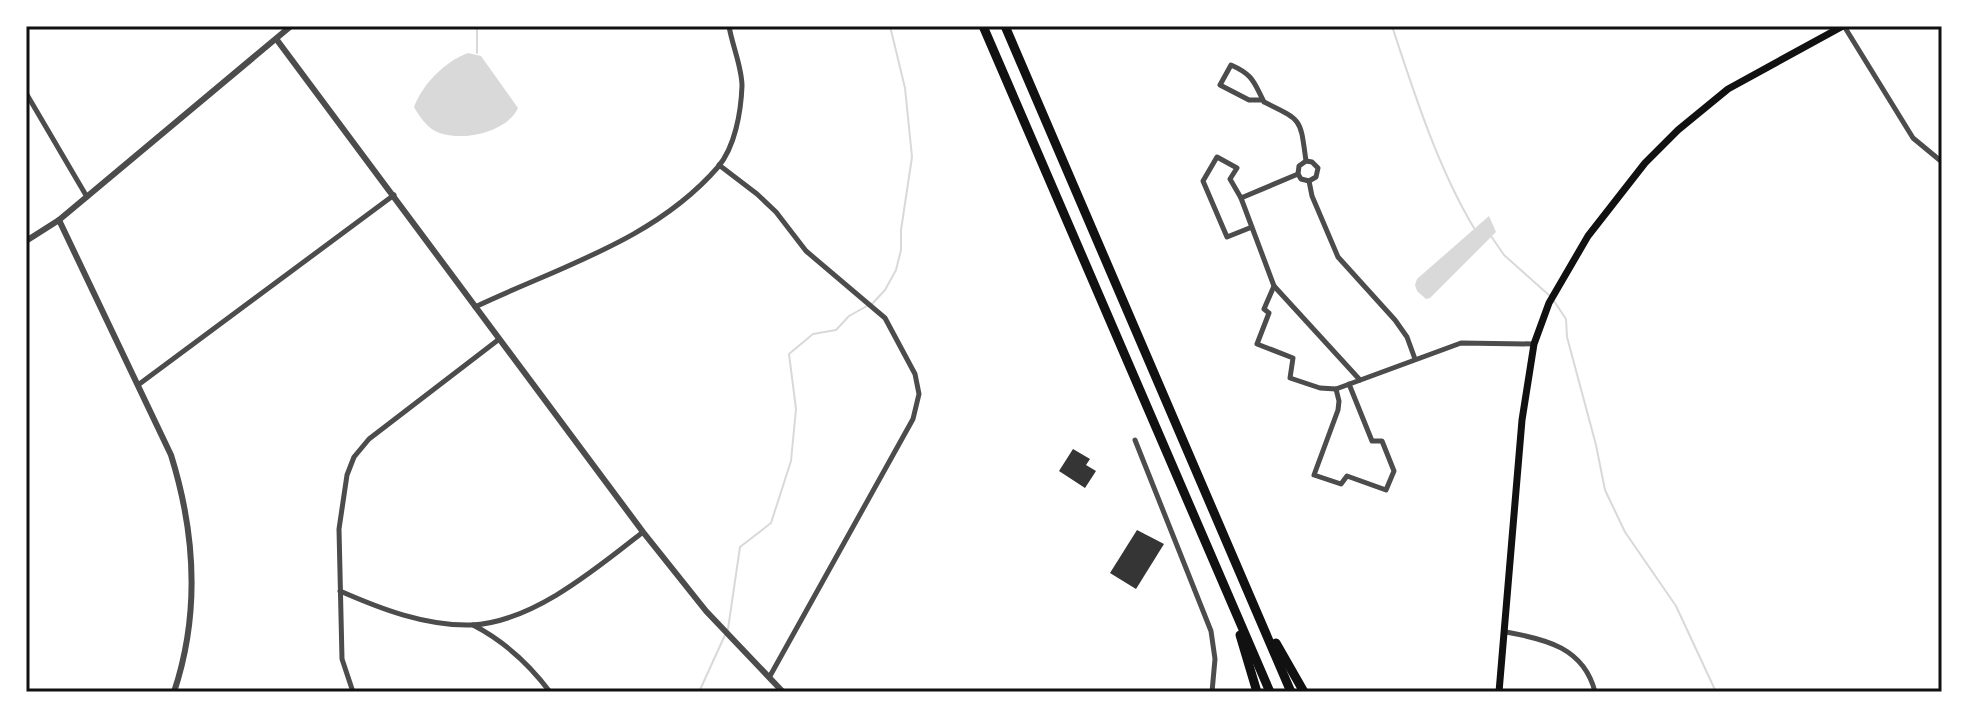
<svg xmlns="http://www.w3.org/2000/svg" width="1968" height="718" viewBox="0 0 1968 718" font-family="Karla,sans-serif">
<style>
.water{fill:#d9d9d9}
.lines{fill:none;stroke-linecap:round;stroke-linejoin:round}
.stream{stroke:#d9d9d9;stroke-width:2}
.building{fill:#353535}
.minor{stroke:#4c4c4c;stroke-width:5}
.tertiary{stroke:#4c4c4c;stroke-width:6}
.primary{stroke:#111;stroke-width:7}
.motorway{stroke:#111;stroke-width:9}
.neatline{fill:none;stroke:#111;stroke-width:3}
</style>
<rect width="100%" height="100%" fill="#fff"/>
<!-- water -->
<g class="water">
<path d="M 468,53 L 481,56 L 518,108 C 507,133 458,143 435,131 C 426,126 419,116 414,107 C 422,85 445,61 468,53 Z"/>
<path d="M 1489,216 L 1496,232 L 1430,298 L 1426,299 L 1417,291 L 1415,285 L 1417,279 Z"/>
</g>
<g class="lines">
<!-- stream -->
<g class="stream">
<path d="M 1392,26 C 1414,93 1438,168 1474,228"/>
<path d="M 477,53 L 477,26"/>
<path d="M 1491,236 L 1504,255 L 1550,296"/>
<path d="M 1554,301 L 1566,319 L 1567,337 L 1596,445 L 1605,490 L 1625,532 L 1676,606 L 1716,692"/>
<path d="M 872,304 L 885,290 L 896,270 L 901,250 L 901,230 L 912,157 L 905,88 L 890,26"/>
<path d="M 728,629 L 740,547 L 771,523 L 791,461 L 796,409 L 789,354 L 813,334 L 836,330 L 849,316 L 867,306"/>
<path d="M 699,692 L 725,635"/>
</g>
</g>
<!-- building -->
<g class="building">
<path d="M 1073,449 L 1090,459 L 1086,465 L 1096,471 L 1085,488 L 1059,471 Z"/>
<path d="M 1137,530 L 1164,544 L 1136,589 L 1110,573 Z"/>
</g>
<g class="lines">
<!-- minor -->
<g class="minor">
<path d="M 1844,26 L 1913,138 L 1942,162"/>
<path d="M 26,93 L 87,197"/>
<path d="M 1262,100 L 1249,100 L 1220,85 L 1231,65 C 1254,75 1254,83 1264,102 C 1303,121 1300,118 1306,161"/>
<path d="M 719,165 L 757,194 L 776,212 L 806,251 L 885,318 L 915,374 L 919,394 L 913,419 L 770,676"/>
<path d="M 1309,181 L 1316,177 L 1318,168 L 1312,162 L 1306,161 L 1299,166 L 1298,174 L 1301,179 L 1309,181 L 1312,196 L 1338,257 L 1395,320 L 1407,337 L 1415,359"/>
<path d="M 1241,198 L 1298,174"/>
<path d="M 1252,227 L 1227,237 L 1203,181 L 1217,157 L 1237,168 L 1230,179 L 1241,198 L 1274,286 L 1360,380"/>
<path d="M 1274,286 L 1264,309 L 1269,313 L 1257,344 L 1293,358 L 1290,378 L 1320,388 L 1336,389 L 1461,343 L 1534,344"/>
<path d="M 475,307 C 559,267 655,240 718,167 C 735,147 741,112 742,86 C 742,67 732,45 729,26"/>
<path d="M 138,385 L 394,195"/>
<path d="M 1336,389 L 1339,401 L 1338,410 L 1314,475 L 1341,484 L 1347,476 L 1386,490 L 1394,471 L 1382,441 L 1372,441 L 1349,384"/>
<path d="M 1135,440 L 1211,631 L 1215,659 L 1212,692"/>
<path d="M 340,591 C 381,609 425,626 471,625 C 532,623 597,568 643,532"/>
<path d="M 473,625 C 504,641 529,664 550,692"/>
<path d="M 1506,632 C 1546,639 1584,648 1595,692"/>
<path d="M 353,692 L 342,659 L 339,529 L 347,475 L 354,457 L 369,439 L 498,340"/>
</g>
<!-- tertiary -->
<g class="tertiary">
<path d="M 277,40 L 643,532 L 706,611 L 783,692"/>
<path d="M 59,220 L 171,455 C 195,532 200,614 174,692"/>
<path d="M 26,241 L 59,220 L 291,26"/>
</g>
<!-- primary -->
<path class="primary" d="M 1499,692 L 1522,420 L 1534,344 L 1549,303 L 1588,236 L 1645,163 L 1678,130 L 1728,89 L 1843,26"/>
<!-- motorway -->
<g class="motorway">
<path d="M 983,26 L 1270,692"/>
<path d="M 1005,26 L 1291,692"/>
<path d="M 1240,635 L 1257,692"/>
<path d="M 1276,643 L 1304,692"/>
</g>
</g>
<!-- border -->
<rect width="1968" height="718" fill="none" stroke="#ffffff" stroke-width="56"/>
<rect x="28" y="28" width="1912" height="662" class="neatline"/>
</svg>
